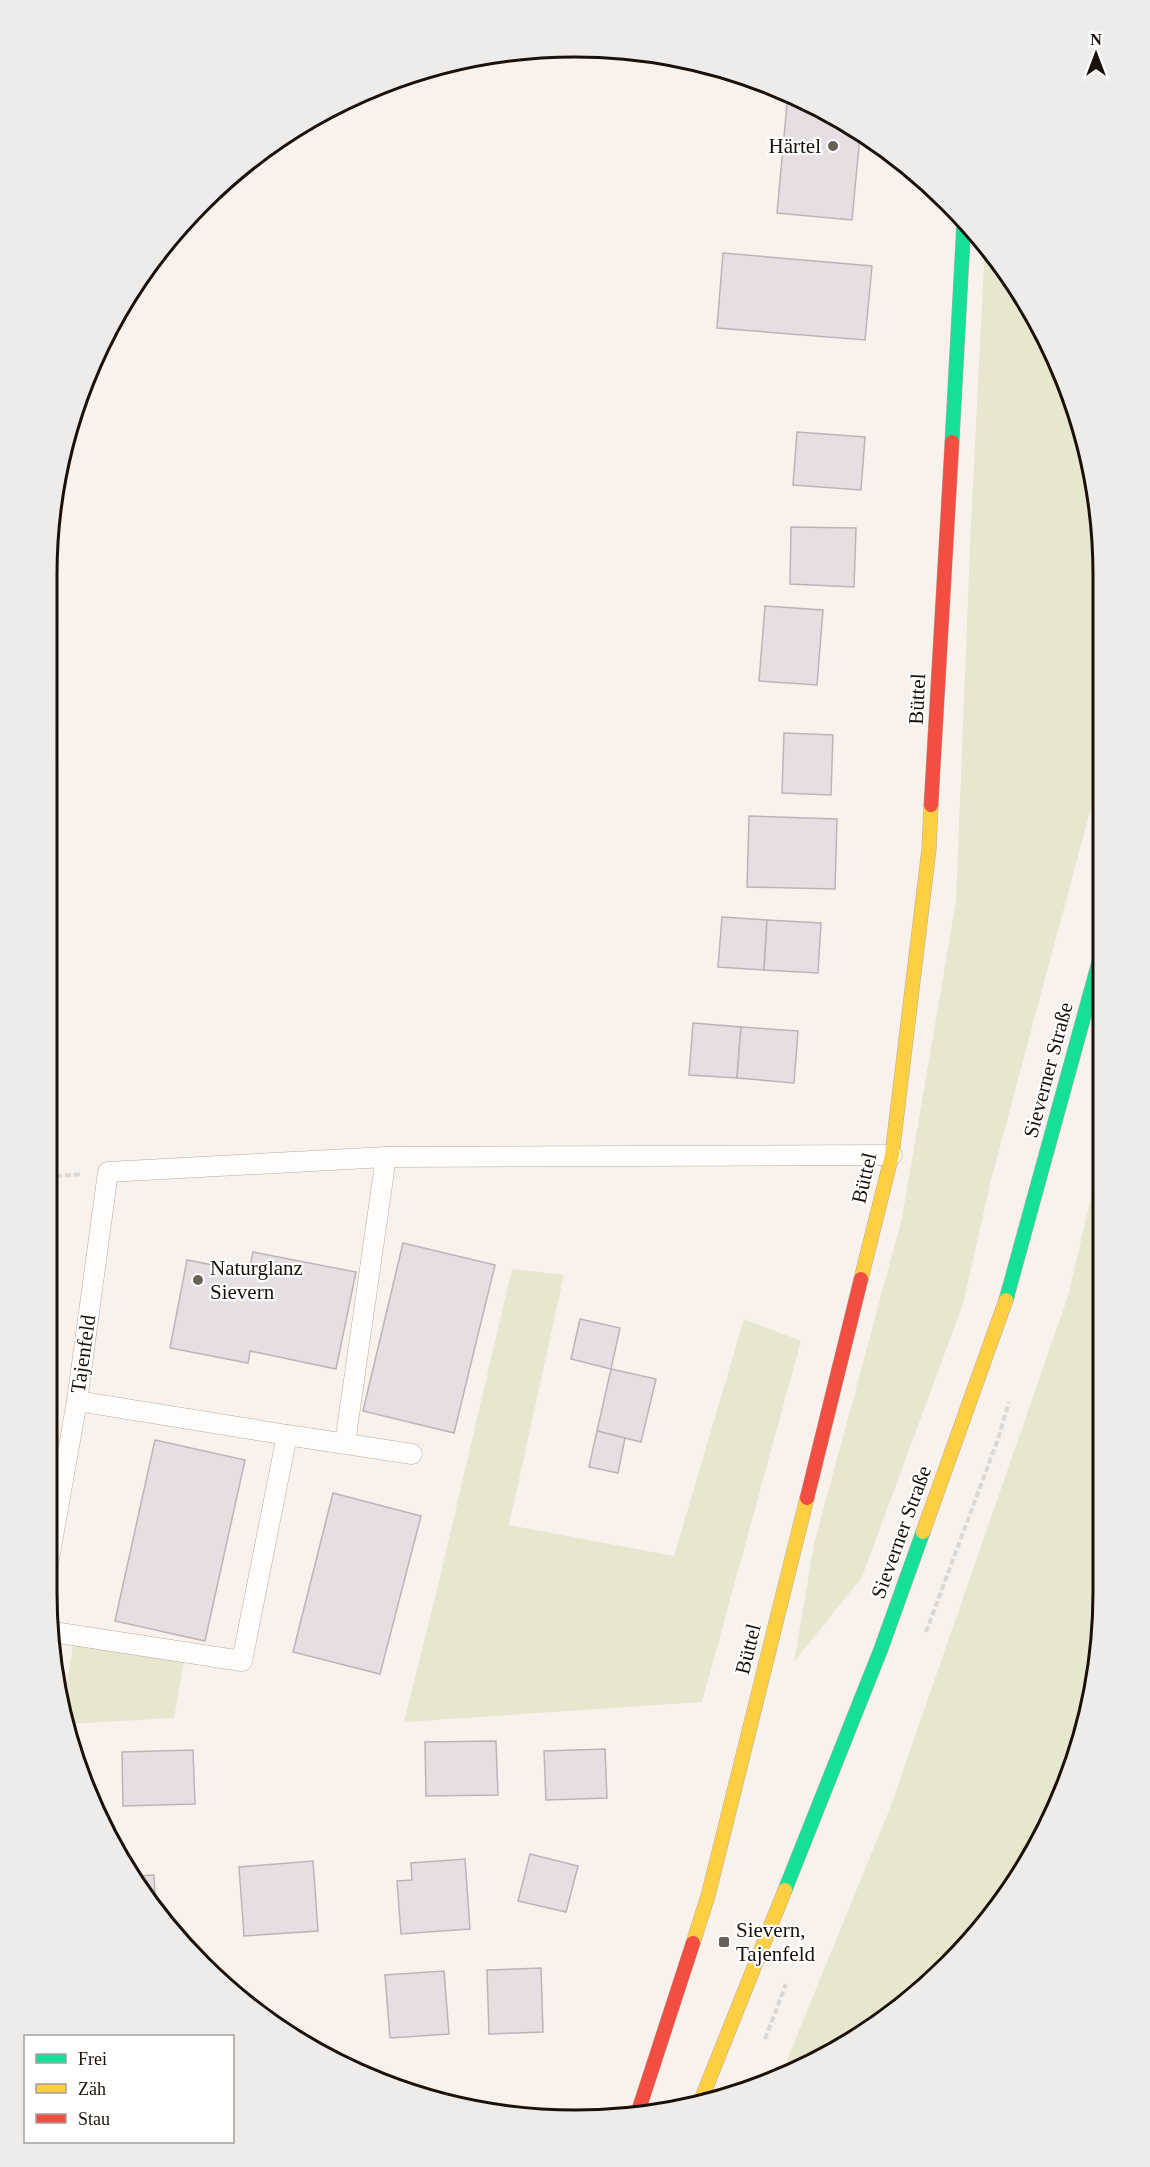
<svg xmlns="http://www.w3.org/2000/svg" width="1150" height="2167" viewBox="0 0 1150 2167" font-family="Georgia,serif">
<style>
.green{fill:#e7e6cf}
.building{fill:#e7dee4;stroke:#bbb4b7;stroke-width:1.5}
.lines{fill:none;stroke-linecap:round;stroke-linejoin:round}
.lane-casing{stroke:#b4aca4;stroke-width:21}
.fast-casing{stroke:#b4aca4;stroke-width:15}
.slow-casing{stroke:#b4aca4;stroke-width:15}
.jam-casing{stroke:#b4aca4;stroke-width:15}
.path{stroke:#dad8d6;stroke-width:4;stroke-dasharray:6 3;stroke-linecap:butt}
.lane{stroke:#fefdfc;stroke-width:20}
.fast{stroke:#16e098;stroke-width:14}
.slow{stroke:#ffcf43;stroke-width:14}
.jam{stroke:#f24e42;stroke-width:14}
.poi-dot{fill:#696058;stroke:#fff;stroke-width:2}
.labels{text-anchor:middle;stroke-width:4.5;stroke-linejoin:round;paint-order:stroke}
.poi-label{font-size:21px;fill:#1b1108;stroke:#fff;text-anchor:start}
.street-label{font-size:21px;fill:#1b1108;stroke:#fff}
.rim{fill:none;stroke:#1b1108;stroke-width:3}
</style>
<rect width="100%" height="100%" fill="#f9f2ec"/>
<!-- green -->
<g class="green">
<path d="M 985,244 L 994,254 L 1063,373 L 1099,506 L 1100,774 L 991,1180 L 963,1304 L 862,1577 L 794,1662 L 814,1544 L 902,1218 L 956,901 L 971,523 Z"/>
<path d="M 1101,1155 L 1102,1626 L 1086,1728 L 1049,1826 L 948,1966 L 808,2066 L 780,2077 L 890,1808 L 1068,1296 Z"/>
<path d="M 512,1269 L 564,1275 L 509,1525 L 674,1556 L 744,1319 L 801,1341 L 702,1702 L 404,1722 L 439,1581 Z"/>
<path d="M 74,1641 L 184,1660 L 174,1718 L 68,1724 L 64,1697 Z"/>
</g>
<!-- building -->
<g class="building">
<path d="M 788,93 L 809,101 L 860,135 L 852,220 L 777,213 Z"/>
<path d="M 723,253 L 872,266 L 865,340 L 717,328 Z"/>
<path d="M 797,432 L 865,437 L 861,490 L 793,485 Z"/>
<path d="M 791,527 L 856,528 L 854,587 L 790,584 Z"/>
<path d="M 765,606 L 823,610 L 817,685 L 759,681 Z"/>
<path d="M 784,733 L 833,735 L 831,795 L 782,793 Z"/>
<path d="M 749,816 L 837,819 L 835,889 L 747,887 Z"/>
<path d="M 722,917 L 767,920 L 764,970 L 718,967 Z"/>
<path d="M 767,920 L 821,923 L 818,973 L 764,970 Z"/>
<path d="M 693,1023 L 741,1027 L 737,1078 L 689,1075 Z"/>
<path d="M 741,1027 L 798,1031 L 794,1083 L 737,1078 Z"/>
<path d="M 403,1243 L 495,1265 L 454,1433 L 363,1411 Z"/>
<path d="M 253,1252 L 356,1272 L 336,1369 L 250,1351 L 248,1363 L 170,1348 L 187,1260 L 249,1272 Z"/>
<path d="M 580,1319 L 620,1328 L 611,1369 L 571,1359 Z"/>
<path d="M 611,1369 L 656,1379 L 641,1442 L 597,1431 Z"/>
<path d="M 597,1431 L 625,1438 L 618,1473 L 589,1467 Z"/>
<path d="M 155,1440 L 245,1460 L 205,1641 L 115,1621 Z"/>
<path d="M 333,1493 L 421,1516 L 380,1674 L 293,1652 Z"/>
<path d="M 496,1741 L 498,1795 L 426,1796 L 425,1742 Z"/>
<path d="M 605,1749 L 607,1798 L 546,1800 L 544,1751 Z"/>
<path d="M 193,1750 L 195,1804 L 123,1806 L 122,1752 Z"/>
<path d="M 530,1854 L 578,1866 L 566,1912 L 518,1901 Z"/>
<path d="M 465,1859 L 470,1929 L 401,1934 L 397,1881 L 412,1880 L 411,1863 Z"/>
<path d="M 313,1861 L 318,1931 L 244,1936 L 239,1867 Z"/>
<path d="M 154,1875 L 156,1914 L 136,1876 Z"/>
<path d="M 541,1968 L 543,2032 L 489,2034 L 487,1970 Z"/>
<path d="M 444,1971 L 449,2034 L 390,2038 L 385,1975 Z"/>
</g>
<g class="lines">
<!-- lane casing -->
<g class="lane-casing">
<g id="lane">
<path d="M 287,1435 L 412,1454"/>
<path d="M 345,1443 L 386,1157"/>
<path d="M 47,1570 L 77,1401 L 108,1172 L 386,1157 L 892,1155"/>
<path d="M 53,1632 L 242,1661 L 287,1435 L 77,1401"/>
</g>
</g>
<!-- fast casing -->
<g class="fast-casing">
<g id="fast">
<path d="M 952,442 L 964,221"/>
<path d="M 1006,1300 L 1100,958"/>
<path d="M 785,1890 L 881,1649 L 923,1532"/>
</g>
</g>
<!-- slow casing -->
<g class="slow-casing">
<g id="slow">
<path d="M 861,1279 L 892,1155 L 929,849 L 931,805"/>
<path d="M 923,1532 L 1006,1300"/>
<path d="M 693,1943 L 708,1896 L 807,1498"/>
<path d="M 699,2105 L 785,1890"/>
</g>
</g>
<!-- jam casing -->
<g class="jam-casing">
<g id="jam">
<path d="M 931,805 L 952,442"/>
<path d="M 807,1498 L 861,1279"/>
<path d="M 637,2115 L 693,1943"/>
</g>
</g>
<!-- path -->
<g class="path">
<path d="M 47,1177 L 82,1174"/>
<path d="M 926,1632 L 998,1439 L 1009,1402"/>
<path d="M 765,2039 L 786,1984"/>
</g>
<!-- lane -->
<use href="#lane" class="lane"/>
<!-- fast -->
<use href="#fast" class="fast"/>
<!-- slow -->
<use href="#slow" class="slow"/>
<!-- jam -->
<use href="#jam" class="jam"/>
</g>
<!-- markers -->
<g class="poi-dot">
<circle cx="833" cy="146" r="6"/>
<circle cx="198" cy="1280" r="6"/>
<rect x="718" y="1936" width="12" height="12" rx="3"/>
</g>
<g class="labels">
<!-- poi labels -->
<g class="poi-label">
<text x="821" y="153" text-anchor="end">Härtel</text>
<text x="210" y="1275">Naturglanz<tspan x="210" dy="24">Sievern</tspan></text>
<text x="736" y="1937">Sievern,<tspan x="736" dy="24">Tajenfeld</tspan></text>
</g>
<!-- street labels -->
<g class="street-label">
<text transform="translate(917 699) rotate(-87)" y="7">Büttel</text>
<text transform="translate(1048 1070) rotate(-75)" y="7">Sieverner Straße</text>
<text transform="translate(864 1178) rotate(-77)" y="7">Büttel</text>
<text transform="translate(83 1354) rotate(-82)" y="7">Tajenfeld</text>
<text transform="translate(901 1532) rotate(-70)" y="7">Sieverner Straße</text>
<text transform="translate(748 1649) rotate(-76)" y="7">Büttel</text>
</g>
</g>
<!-- crop -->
<path d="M0 0H1150V2167H0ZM575 57H575A518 518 0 0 1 1093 575V1592A518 518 0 0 1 575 2110H575A518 518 0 0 1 57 1592V575A518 518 0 0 1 575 57Z" fill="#edeceb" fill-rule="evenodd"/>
<path class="rim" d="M575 57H575A518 518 0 0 1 1093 575V1592A518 518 0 0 1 575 2110H575A518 518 0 0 1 57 1592V575A518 518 0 0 1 575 57Z"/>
<!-- legend -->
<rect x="24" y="2035" width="210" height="108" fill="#ffffff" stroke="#a4a09c" stroke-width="1.5"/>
<rect x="36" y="2054" width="30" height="9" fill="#16e098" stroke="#a4a09c" stroke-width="1.5"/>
<text x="78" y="2065" font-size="18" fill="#1b1108">Frei</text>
<rect x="36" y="2084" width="30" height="9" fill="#ffcf43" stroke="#a4a09c" stroke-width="1.5"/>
<text x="78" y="2095" font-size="18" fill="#1b1108">Zäh</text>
<rect x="36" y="2114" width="30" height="9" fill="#f24e42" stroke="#a4a09c" stroke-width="1.5"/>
<text x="78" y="2125" font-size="18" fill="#1b1108">Stau</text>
<!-- north arrow -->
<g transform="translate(1096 54)" stroke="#ffffff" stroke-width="4.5" paint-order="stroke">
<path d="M0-4.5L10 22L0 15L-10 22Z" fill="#1b1108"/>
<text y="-9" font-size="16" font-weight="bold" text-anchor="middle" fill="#1b1108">N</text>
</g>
</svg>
